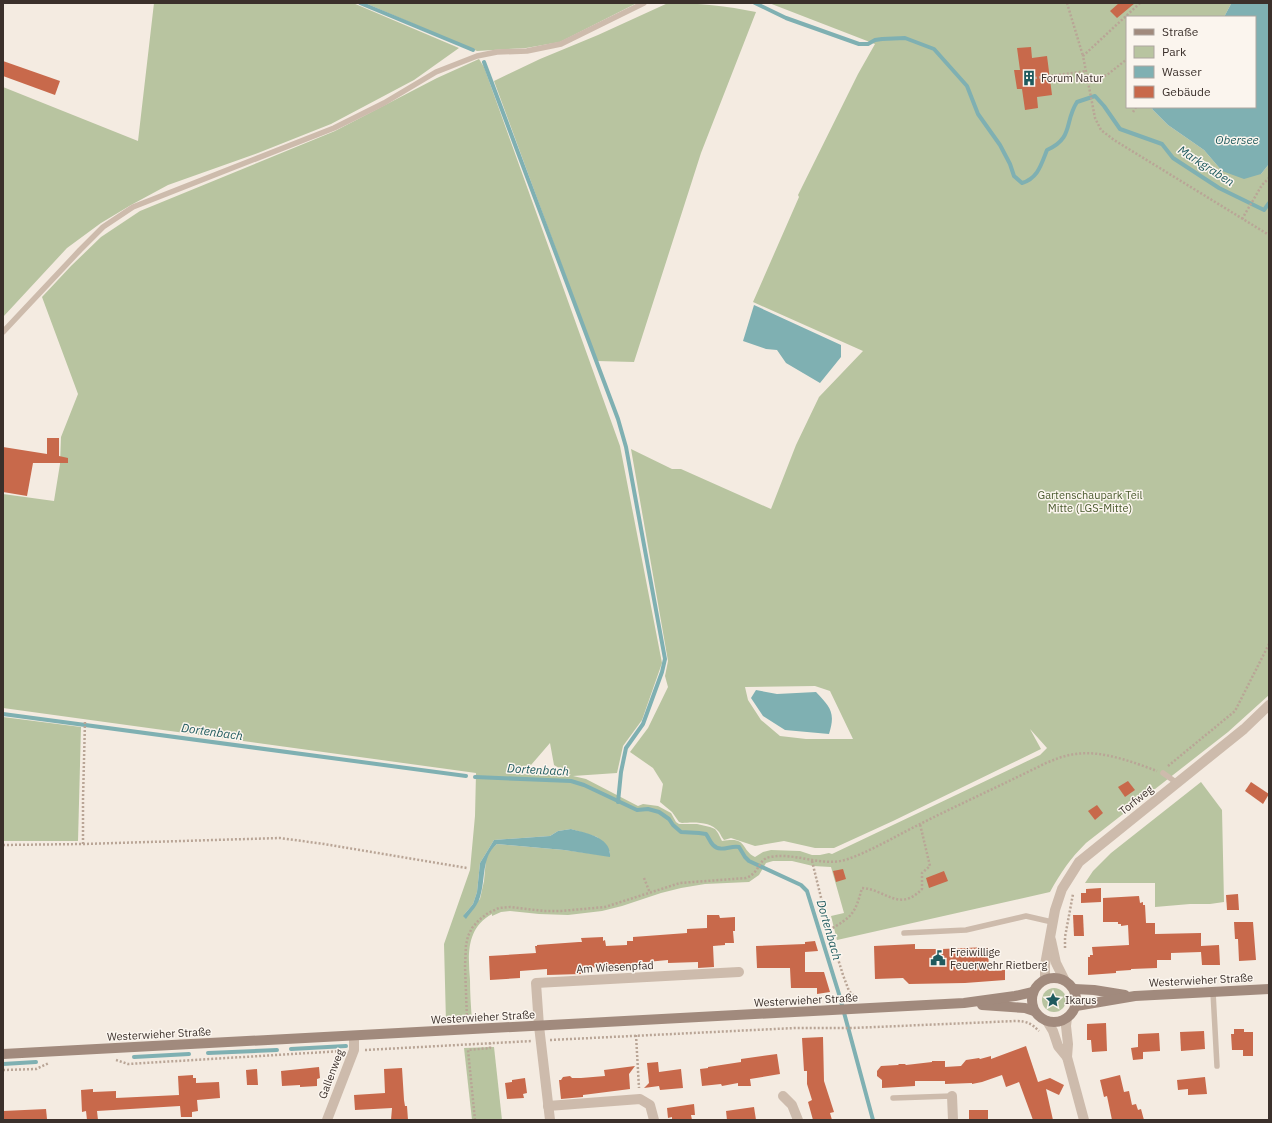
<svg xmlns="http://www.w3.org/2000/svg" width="1272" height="1123" viewBox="0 0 1272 1123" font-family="'IBM Plex Sans',sans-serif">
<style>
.green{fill:#b8c4a0;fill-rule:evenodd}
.water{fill:#7fb0b2}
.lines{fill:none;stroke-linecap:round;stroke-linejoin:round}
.stream{stroke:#7fb0b2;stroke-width:4}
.building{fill:#c8694b}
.path{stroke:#b9a596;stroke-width:2.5;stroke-dasharray:2 2;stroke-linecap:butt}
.service{stroke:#cdbbac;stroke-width:5.5}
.minor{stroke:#cdbbac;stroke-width:10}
.secondary{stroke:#a18a7d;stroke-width:10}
.labels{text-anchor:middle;stroke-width:3;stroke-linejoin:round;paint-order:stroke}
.poi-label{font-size:11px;fill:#3b302b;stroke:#fbf5ee;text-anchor:start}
.park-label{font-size:11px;fill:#4a5a2e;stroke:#fbf5ee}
.street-label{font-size:11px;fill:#3b302b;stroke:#fbf5ee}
.water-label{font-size:12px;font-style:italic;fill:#1f5a5e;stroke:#fbf5ee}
</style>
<rect width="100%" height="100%" fill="#f4ebe1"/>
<!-- green -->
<g class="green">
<path d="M 154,3 L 353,3 L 459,48 L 414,80 L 331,124 L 258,153 L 168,185 L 131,205 L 101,223 L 67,248 L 3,317 L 3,87 L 138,141 Z"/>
<path d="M 365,3 L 637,3 L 560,42 L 526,48 L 477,51 Z"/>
<path d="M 668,3 C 698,3 727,6 756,12 L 701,153 L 634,362 L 597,361 L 494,81 L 540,59 L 598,35 Z"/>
<path d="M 769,3 L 1233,3 L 1231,4 L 1224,17 L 1127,17 L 1127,107 L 1153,107 L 1152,109 L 1168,125 L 1204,150 L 1222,171 L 1261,174 L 1269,164 L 1269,695 L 1228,732 L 1086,843 C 1070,859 1061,872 1050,892 L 837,940 L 831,916 L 844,913 L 831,867 L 813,866 L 792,861 L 773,861 L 766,863 L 759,875 L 749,882 L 705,884 L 681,888 L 661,893 L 622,906 L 602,911 L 568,915 L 539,914 L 510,911 L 501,912 L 492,916 L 492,914 C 466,928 468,955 470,980 C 470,994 471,1007 472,1021 L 446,1022 L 444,944 L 470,870 L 475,816 L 476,773 L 3,708 L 3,494 L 54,501 L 60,464 L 61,437 L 78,394 L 42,297 L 71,266 L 101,237 L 140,211 L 335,131 L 437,78 L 479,59 L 484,67 L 620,446 L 662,663 L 642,720 L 623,746 L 617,773 L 573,776 L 586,779 L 638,806 L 643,804 L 658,806 L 671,813 L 676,822 L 679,824 L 697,824 L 710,827 L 715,829 L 718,833 L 722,841 C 748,836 740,849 755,857 L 763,852 L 771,850 L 800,851 L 812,855 L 820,855 L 829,853 L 832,854 L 1040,755 L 1047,748 L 1030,729 L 1041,749 L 893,821 L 834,848 L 815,848 L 784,841 L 755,846 L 731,838 L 724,840 C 722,838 721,835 719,832 C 711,821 693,822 682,823 L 679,822 L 672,812 L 660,802 L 663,784 L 653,768 L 630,752 L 648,728 L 668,687 L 665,676 L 668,661 L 631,449 L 672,469 L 681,469 L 771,509 L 796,445 L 819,397 L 863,351 L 753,302 L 799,197 L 798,195 L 858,74 L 875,44 ZM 815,686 L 830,691 L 853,739 L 806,739 L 780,736 L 761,720 L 748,700 L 745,687 ZM 550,743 L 554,765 L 571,775 L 510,774 L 531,765 ZM 571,829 L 597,837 L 610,852 L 610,856 L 564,850 L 497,844 L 491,849 L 486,859 L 484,881 L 480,899 L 463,916 L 473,904 L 477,892 L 480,863 L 494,840 L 550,836 L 558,831 Z"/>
<path d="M 3,717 L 81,727 L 78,841 L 3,841 Z"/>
<path d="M 1201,782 L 1222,810 L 1224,902 L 1210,904 L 1190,904 L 1155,907 L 1155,883 L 1085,883 L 1093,871 L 1111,853 Z"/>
<circle cx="1054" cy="1000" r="12"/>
<path d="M 494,1047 L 502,1120 L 472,1120 L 464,1048 Z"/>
</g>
<!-- water -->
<g class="water">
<path d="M 1233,3 L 1269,3 L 1269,164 L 1261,174 L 1244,179 L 1222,171 L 1204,150 L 1168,125 L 1152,109 L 1153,107 L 1255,107 L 1255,17 L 1224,17 L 1231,4 Z"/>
<path d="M 754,305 L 841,345 L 841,357 L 820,383 L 786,363 L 777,350 L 766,349 L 743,341 Z"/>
<path d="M 756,690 L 777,694 L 816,692 C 830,707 836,712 829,734 L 785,730 L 763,716 L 751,698 Z"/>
<path d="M 571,829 C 585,833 612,837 610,857 L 564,850 L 497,844 C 481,857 486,879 480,897 C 478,905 471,912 466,919 L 463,916 L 473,904 L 477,892 L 480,863 L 494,840 L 550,836 L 558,831 Z"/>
</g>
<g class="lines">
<!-- stream -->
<g class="stream">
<path d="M 360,3 L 473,50"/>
<path d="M 755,3 L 786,18 L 859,44 L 868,44 L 875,40 L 882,39 L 905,38 L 934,49 L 967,86 L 978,114 L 1000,145 L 1010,164 L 1014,176 L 1022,183 C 1038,178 1041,165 1047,150 C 1074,138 1064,122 1077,102 L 1095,96 L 1104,106 L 1120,129 L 1162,144 L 1173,158 L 1219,188 L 1264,210 L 1269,203"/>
<path d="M 484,62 L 618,419 L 626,447 L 665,659 L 662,672 L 643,724 L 626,748 L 621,772 L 618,802"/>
<path d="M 3,714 L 466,776"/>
<path d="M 475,777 L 571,781 L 584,785 L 637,810 L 648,809 L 659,812 L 669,819 L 673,825 L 681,832 L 699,833 L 706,834 C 709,838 710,842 713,845 C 721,853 730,845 739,847 L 745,857 L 749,861 L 801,885 L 807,891 L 839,994 L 873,1120"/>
<path d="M 291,1049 L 346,1046"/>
<path d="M 208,1053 L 277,1050"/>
<path d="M 134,1057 L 189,1054"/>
<path d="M 3,1064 L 36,1062"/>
</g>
</g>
<!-- building -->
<g class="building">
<path d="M 1119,3 L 1135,3 L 1117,18 L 1110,11 Z"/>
<path d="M 1031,47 L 1032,58 L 1047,56 L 1052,95 L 1037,97 L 1038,108 L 1025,110 L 1022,89 L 1017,89 L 1014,70 L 1020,70 L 1017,48 Z"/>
<path d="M 3,61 L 60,81 L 55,95 L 3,76 Z"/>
<path d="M 47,438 L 59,438 L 59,456 L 68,458 L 68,463 L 33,463 L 27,496 L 3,492 L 3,447 L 47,454 Z"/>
<path d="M 1128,781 L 1135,790 L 1125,797 L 1118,787 Z"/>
<path d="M 1251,782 L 1269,794 L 1263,804 L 1245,791 Z"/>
<path d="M 1097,805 L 1103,813 L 1095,820 L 1088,811 Z"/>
<path d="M 843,869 L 846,879 L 836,882 L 833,871 Z"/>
<path d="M 944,871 L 948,881 L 929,888 L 926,878 Z"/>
<path d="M 1101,888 L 1101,902 L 1081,903 L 1081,893 L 1086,893 L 1086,889 Z"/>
<path d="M 1238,894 L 1239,910 L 1227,910 L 1226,895 Z"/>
<path d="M 1139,896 L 1140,903 L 1143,902 L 1143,905 L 1145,905 L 1146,923 L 1155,923 L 1155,934 L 1201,933 L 1201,946 L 1219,945 L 1220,965 L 1202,965 L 1201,952 L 1171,953 L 1171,960 L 1157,960 L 1157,968 L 1131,969 L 1131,970 L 1116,971 L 1116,973 L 1088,975 L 1088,957 L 1090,957 L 1090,955 L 1093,955 L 1092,947 L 1129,945 L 1128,925 L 1121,926 L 1121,924 L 1118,924 L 1118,922 L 1103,922 L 1103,898 Z"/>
<path d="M 707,915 L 719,915 L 720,918 L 735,917 L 735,931 L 733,931 L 734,943 L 725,943 L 725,945 L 713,946 L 714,967 L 698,968 L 698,962 L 668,963 L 668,960 L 636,963 L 636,965 L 581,968 L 581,974 L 547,975 L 547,969 L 520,971 L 520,978 L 490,980 L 489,956 L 536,953 L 535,946 L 537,946 L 537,945 L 579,942 L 582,942 L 581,938 L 603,937 L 603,941 L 605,940 L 606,946 L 627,945 L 627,941 L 633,941 L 633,937 L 687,933 L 687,929 L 707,928 Z"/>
<path d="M 1073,915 L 1083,915 L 1084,936 L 1074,936 Z"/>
<path d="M 1234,922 L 1253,922 L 1256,960 L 1239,961 L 1238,939 L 1235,939 Z"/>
<path d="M 815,941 L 818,951 L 805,952 L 805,972 L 824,972 L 830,992 L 817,994 L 817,988 L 791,988 L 790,968 L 757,968 L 756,946 L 805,944 L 805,942 Z"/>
<path d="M 915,944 L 915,949 L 942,949 L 988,947 L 989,971 L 1005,970 L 1005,980 L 965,983 L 909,984 L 903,978 L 875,979 L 874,946 Z"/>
<path d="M 1106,1023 L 1107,1051 L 1092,1052 L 1091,1040 L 1087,1040 L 1087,1024 Z"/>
<path d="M 1234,1029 L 1244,1029 L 1244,1032 L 1253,1032 L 1253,1056 L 1243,1056 L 1243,1050 L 1232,1050 L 1231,1034 L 1234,1034 Z"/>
<path d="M 1204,1031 L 1205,1049 L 1181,1051 L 1180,1032 Z"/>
<path d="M 1159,1033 L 1160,1051 L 1143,1052 L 1143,1059 L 1133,1060 L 1131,1048 L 1138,1047 L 1138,1034 Z"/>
<path d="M 823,1037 L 824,1081 L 834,1112 L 830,1113 L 832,1120 L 813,1120 L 808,1102 L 812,1100 L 807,1084 L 807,1071 L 804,1071 L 802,1038 Z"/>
<path d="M 1026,1046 L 1038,1082 L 1050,1078 L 1064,1085 L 1059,1095 L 1046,1089 L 1053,1120 L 1033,1120 L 1019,1082 L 1006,1087 L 1002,1075 L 982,1082 L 972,1084 L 972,1083 L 945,1084 L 945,1081 L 915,1081 L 915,1086 L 882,1088 L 882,1080 L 877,1076 L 877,1071 L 881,1066 L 898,1065 L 899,1064 L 905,1064 L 906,1065 L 932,1062 L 932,1061 L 945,1061 L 945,1067 L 961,1066 L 966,1060 L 979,1058 L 980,1059 L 991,1056 L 991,1059 Z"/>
<path d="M 777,1054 L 780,1074 L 750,1079 L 751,1086 L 738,1086 L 738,1083 L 722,1086 L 721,1084 L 702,1086 L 700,1069 L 708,1068 L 708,1067 L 741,1062 L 741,1059 Z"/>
<path d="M 658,1062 L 659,1072 L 681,1069 L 683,1088 L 660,1090 L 659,1086 L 644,1088 L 649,1083 L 647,1063 Z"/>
<path d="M 635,1066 L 629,1074 L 630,1089 L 583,1095 L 583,1097 L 561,1099 L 559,1080 L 561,1080 L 563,1077 L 570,1076 L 572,1078 L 581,1078 L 605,1076 L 604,1070 Z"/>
<path d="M 319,1067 L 320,1078 L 317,1079 L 317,1086 L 300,1087 L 300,1085 L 282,1086 L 281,1071 Z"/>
<path d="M 402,1068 L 404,1100 L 405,1106 L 407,1106 L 408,1120 L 391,1120 L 392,1108 L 355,1110 L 354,1095 L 385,1093 L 384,1069 Z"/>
<path d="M 257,1069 L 258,1085 L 247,1085 L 246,1070 Z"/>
<path d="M 193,1075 L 193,1078 L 196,1078 L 196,1083 L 219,1082 L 220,1098 L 197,1100 L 198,1111 L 192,1112 L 192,1117 L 181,1117 L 180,1106 L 97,1111 L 98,1120 L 87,1120 L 86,1111 L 82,1112 L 81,1090 L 93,1089 L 93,1092 L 116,1091 L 116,1098 L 179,1095 L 178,1076 Z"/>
<path d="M 1120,1075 L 1124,1092 L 1129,1091 L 1132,1105 L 1136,1104 L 1138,1110 L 1141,1109 L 1144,1120 L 1112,1120 L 1107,1096 L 1104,1097 L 1100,1080 Z"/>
<path d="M 1205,1077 L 1207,1094 L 1188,1095 L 1188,1089 L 1178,1090 L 1177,1080 Z"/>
<path d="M 525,1078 L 527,1093 L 523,1094 L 524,1098 L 507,1099 L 505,1083 L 512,1082 L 512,1080 Z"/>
<path d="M 694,1104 L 695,1115 L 691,1115 L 692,1120 L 672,1120 L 672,1117 L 668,1118 L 667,1108 Z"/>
<path d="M 754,1107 L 756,1120 L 727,1120 L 726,1111 Z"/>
<path d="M 46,1109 L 47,1119 L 3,1120 L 3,1111 Z"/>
<rect x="969" y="1110" width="19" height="10"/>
</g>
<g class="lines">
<!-- path -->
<g class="path">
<path d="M 1067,3 L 1083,56"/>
<path d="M 1140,3 L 1083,56 L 1095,118 L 1101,130 L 1114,140 L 1269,235"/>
<path d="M 1035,78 L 1087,71"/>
<path d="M 1089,81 L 1107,75 L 1127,59"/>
<path d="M 1133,112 L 1136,107"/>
<path d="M 1242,219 L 1262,185 L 1269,178"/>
<path d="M 1168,766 L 1235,711 L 1269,644"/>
<path d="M 83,844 L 83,799 L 85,721"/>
<path d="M 3,845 L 83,844 L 280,838 L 324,844 L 467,868"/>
<path d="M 812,861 L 829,930 L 843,975 L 849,991 L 854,996 L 858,997"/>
<path d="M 644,878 L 650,893"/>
<path d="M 829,930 C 852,917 855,914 862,888 C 885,889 899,913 922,889 L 922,873 L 930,866 L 920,824"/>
<path d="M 1065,948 L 1065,937 L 1073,894"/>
<path d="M 467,1019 L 465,966 L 466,945 L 468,936 L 472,928 L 479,920 L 488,913 L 499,908 L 510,907 L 544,911 L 561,911 L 605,907 L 680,883 L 746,878 C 760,873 758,859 770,857 C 797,852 822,868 848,859 C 873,850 896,836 920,824 C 962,803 1004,784 1046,763 C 1056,759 1065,755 1076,754 C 1101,750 1133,762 1157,771"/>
<path d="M 636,1035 L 639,1088"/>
<path d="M 550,1040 L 795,1028 L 852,1028 L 1016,1021 C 1027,1021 1032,1024 1039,1031"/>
<path d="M 365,1050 L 532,1041"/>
<path d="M 116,1060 L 128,1064 L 342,1051"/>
<path d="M 3,1070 L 36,1069 L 49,1063"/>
<path d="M 475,1120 L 468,1050 L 490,1048 L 490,1043"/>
</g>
<!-- service -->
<g class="service">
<path d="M 3,332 L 80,250 L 103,227 L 133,207 L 334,128 L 384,103 L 436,72 L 477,56 L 497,52 L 527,51 L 561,44 L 644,3"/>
<path d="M 1163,773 L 1177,783"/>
<path d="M 904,933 L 966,930 L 1026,916 L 1052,922"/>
<path d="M 1213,992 L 1217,1066"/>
<path d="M 893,1098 L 952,1096"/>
</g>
<!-- minor -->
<g class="minor">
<path d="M 1051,940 L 1056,963 L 1064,979"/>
<path d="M 1045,979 L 1045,965 L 1055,910 L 1062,889 L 1079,862 L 1244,729 L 1269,705"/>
<path d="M 1067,1018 L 1066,1026 L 1068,1044 L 1067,1057 L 1084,1120"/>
<path d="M 1047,1021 L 1053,1031 L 1058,1046 L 1067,1057"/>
<path d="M 783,1096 L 792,1105 L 798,1120"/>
<path d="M 952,1096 L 953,1120"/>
<path d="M 548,1106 L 640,1099 L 650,1105 L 654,1120"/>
<path d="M 327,1120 L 354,1050 L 354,1036"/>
<path d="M 550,1120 L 539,1026 L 536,983 L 739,972"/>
</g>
<!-- secondary -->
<g class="secondary">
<circle cx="1054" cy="1000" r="22"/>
<path d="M 1074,989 L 1094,990 L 1125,995"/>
<path d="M 982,1005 L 1025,1008 L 1034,1011"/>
<path d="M 1076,1006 L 1135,996 L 1269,989"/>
<path d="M 3,1054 L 964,1003 L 1015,996 L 1033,992"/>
</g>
</g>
<!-- icons -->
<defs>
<g id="building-bare" transform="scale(1.2)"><path d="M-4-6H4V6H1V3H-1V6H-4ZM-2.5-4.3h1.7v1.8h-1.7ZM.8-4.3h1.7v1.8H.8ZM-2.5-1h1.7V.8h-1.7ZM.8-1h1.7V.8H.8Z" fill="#1f5a5e" stroke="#fbf5ee" stroke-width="2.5" paint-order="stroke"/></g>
<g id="civic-bare" transform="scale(1.2)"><path d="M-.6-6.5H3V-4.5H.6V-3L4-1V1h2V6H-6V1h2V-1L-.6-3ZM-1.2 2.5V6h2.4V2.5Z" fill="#1f5a5e" stroke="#fbf5ee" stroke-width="2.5" paint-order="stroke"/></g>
<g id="sight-bare" transform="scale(1.2)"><path d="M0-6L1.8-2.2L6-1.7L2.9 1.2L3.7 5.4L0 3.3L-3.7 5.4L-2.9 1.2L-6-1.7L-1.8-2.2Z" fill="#1f5a5e" stroke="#fbf5ee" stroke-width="2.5" paint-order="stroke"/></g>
</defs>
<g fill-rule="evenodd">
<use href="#building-bare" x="1029" y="78"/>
<use href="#civic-bare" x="938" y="958"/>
<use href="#sight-bare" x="1053" y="1000"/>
</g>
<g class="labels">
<!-- poi labels -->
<g class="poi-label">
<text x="1041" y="82">Forum Natur</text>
<text x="950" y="956">Freiwillige<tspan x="950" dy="13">Feuerwehr Rietberg</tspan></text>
<text x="1065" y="1004">Ikarus</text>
</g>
<!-- park labels -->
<g class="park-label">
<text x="1090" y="499">Gartenschaupark Teil<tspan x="1090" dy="13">Mitte (LGS-Mitte)</tspan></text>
</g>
<!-- street labels -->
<g class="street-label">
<text transform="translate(1136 800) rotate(-39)" y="4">Torfweg</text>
<text transform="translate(615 967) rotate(-3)" y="4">Am Wiesenpfad</text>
<text transform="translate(1201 980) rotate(-3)" y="4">Westerwieher Straße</text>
<text transform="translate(806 1000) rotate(-3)" y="4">Westerwieher Straße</text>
<text transform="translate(483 1017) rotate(-3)" y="4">Westerwieher Straße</text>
<text transform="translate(159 1034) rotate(-3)" y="4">Westerwieher Straße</text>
<text transform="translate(331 1074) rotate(-69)" y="4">Gallenweg</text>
</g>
<!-- water labels -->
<g class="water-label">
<text x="1237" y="144">Obersee</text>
<text transform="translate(1206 166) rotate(33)" y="4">Markgraben</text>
<text transform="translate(212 732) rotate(8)" y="4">Dortenbach</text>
<text transform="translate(538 770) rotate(3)" y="4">Dortenbach</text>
<text transform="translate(829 930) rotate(74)" y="4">Dortenbach</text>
</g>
</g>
<!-- border -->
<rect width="1272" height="1123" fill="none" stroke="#3b302b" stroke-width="8"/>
<!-- legend -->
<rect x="1126" y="16" width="130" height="92" fill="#fbf5ee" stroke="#aea6a0"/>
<rect x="1134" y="29" width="20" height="6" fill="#a18a7d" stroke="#aea6a0"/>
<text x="1162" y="36" font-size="12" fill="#3b302b">Straße</text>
<rect x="1134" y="46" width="20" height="12" fill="#b8c4a0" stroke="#aea6a0"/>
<text x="1162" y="56" font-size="12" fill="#3b302b">Park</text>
<rect x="1134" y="66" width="20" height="12" fill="#7fb0b2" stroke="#aea6a0"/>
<text x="1162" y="76" font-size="12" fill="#3b302b">Wasser</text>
<rect x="1134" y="86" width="20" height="12" fill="#c8694b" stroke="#aea6a0"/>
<text x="1162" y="96" font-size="12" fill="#3b302b">Gebäude</text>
</svg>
